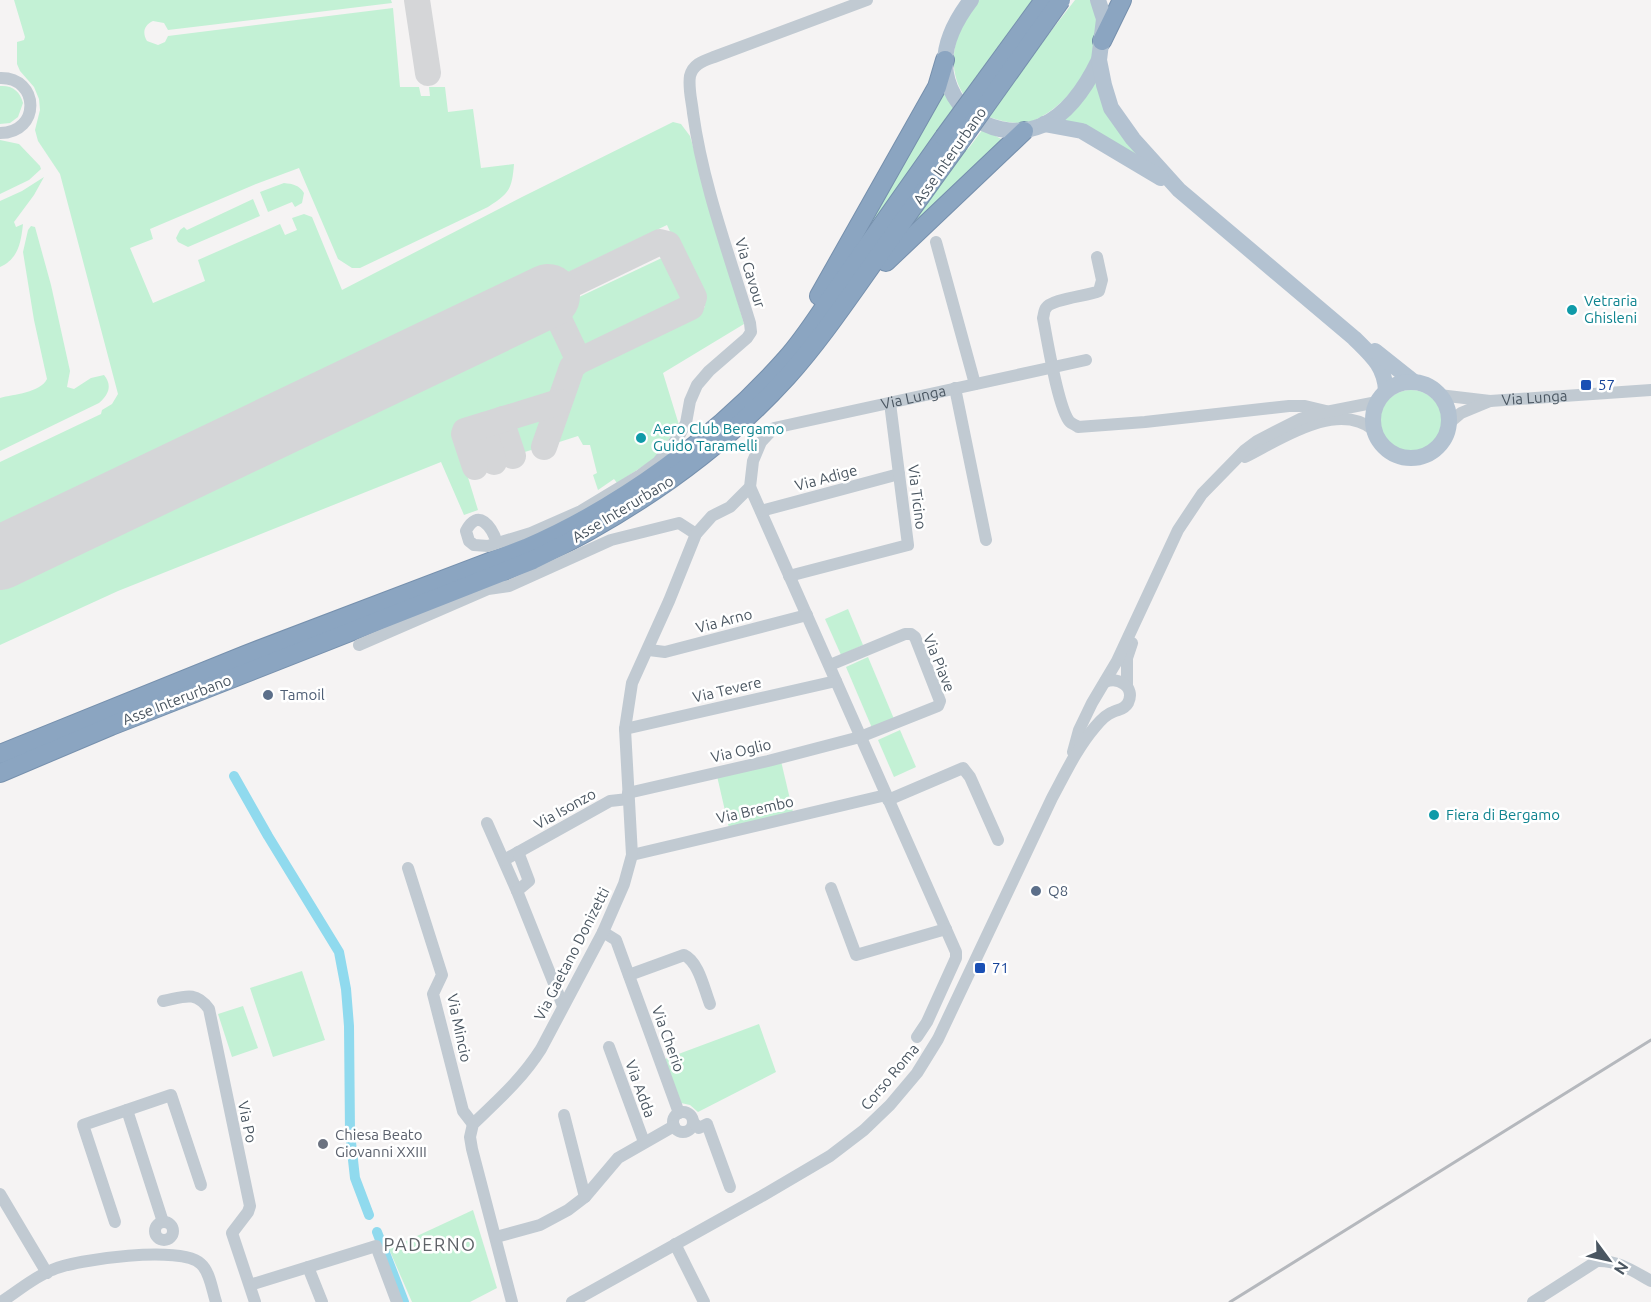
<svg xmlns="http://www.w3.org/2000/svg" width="1651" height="1302" viewBox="0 0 1651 1302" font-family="Ubuntu,sans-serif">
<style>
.green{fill:#c3f1d5}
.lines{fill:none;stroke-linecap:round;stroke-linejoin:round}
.canal{stroke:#90daee;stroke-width:10}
.taxiway{stroke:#d5d6d8;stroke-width:26}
.runway{stroke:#d5d6d8;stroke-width:64}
.highway-casing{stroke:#7690ad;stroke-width:20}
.minor{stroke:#c1cad2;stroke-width:12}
.major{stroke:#b3c2d1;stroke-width:16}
.highway{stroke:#8ba5c1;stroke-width:18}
.rail{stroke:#b5b8bd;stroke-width:3}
.highway-bridge-casing{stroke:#7690ad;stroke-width:20;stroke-linecap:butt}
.highway-bridge{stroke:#8ba5c1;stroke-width:18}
.culture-dot{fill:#0f9aa8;stroke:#fff;stroke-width:2}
.transit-dot{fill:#1a4fb4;stroke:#fff;stroke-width:2}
.service-dot{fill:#5c6f8a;stroke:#fff;stroke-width:2}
.worship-dot{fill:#6b7280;stroke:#fff;stroke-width:2}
.labels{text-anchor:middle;stroke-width:5;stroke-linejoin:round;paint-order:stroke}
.street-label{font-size:15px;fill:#4a5661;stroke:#fff}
.culture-label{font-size:15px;fill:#0d838f;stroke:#fff;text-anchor:start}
.transit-label{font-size:15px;fill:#164399;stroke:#fff;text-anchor:start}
.service-label{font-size:15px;fill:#4e5e75;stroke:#fff;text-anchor:start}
.worship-label{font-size:15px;fill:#5b616d;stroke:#fff;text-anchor:start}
.quarter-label{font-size:18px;letter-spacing:1.5px;fill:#5f6368;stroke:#fff}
</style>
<rect width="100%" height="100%" fill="#f5f3f3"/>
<!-- green -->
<g class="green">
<path d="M 14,0 L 391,0 L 392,3 L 168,30 L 164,23 L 153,21 C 144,25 142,33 147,41 L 158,45 L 165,42 L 168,36 L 393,8 L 400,87 L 419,87 L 421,96 L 430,96 L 429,87 L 445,87 L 448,112 L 473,109 L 481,168 L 514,164 C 512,190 509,193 488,207 L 360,268 L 352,268 L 338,259 L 299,168 L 256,184 L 150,229 L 153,239 L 130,248 L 153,303 L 205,281 L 198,260 L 280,224 L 285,235 L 297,230 L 292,218 L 304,214 L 312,217 L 342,290 L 522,197 L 673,122 L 681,124 L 690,136 L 744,324 L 663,373 L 679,425 L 654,459 L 617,483 L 614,479 L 598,490 L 593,475 L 597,473 L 590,445 L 583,445 L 578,436 L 550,445 L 572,380 L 584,364 L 705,307 L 667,225 L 0,545 L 0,462 L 101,414 L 102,410 L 112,404 L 118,394 L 60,174 L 38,141 L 35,130 L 40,110 L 39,99 L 34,87 L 20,71 L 17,64 L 17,42 L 24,40 L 25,37 Z"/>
<path d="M 979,0 L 1036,0 L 966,98 C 943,68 955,26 979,0 Z"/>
<path d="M 1075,0 L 1090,0 C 1095,12 1098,24 1097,36 C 1093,70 1066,106 1035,120 C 1020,126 1004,122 989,117 L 1000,102 L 998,100 Z"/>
<path d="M 1096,80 L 1143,161 L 1060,121 Z"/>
<path d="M 0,86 C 12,85 20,91 23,103 L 18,117 L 10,123 L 0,124 Z"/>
<path d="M 944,93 L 955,108 L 850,258 Z"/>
<path d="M 983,129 L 1003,140 L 894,245 L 965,147 L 968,149 Z"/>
<path d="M 0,140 L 19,144 L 40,166 L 41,169 L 29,180 L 0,194 Z"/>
<path d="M 44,177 L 34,195 L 14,222 L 16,227 L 23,224 C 21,243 18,259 0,267 L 0,201 L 22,191 Z"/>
<path d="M 284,183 C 293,184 299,185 304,193 L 302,203 L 295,207 L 292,202 L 268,212 L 260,192 Z"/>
<path d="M 253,199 L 260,216 L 188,247 L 178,242 L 176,238 L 180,230 L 184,227 L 187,230 Z"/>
<path d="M 31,226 L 35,227 L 51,285 L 70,371 L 67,387 L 74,389 L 91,378 L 104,375 C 113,386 108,395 99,403 L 0,451 L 0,398 C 14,394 40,393 47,379 L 34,320 L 23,252 L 28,230 Z"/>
<path d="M 666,256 L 671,258 L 687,296 L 687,302 L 594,347 C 572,348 567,323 560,306 Z"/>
<path d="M 545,313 C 554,315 556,322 559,330 C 573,361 565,367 555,397 L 457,428 L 470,469 L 466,471 L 478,510 L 464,515 L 441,462 L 118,591 L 0,645 L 0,574 Z"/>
<circle cx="1411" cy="421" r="31"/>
<path d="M 551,409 L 538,448 L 518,454 L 510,429 L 514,420 Z"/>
<path d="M 848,609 L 863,645 L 841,655 L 825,619 Z"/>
<path d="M 868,657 L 894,719 L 872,728 L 846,667 Z"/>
<path d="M 900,730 L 916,767 L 894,777 L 878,740 Z"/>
<path d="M 781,761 L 793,812 L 729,828 L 717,776 Z"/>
<path d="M 302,971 L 325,1040 L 273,1057 L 250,988 Z"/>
<path d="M 243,1006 L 258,1048 L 232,1057 L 218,1014 Z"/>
<path d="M 759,1024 L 776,1072 L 698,1112 L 690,1105 L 681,1103 L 665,1059 Z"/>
<path d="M 473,1210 L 497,1288 L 470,1302 L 412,1302 L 389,1249 Z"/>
</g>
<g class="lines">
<!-- canal -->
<g class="canal">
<path d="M 234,776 L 268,836 L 339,952 L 346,989 L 349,1026 L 350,1133 L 355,1178 L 369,1215"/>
<path d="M 377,1232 L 404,1302"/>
</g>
<!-- taxiway -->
<g class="taxiway">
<path d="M 417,0 L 428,73"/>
<path d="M 503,419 L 502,423 L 513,456"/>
<path d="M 485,425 L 483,428 L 494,462"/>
<path d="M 544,447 L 572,367 L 579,361 L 691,307 L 694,297 L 668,244 L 660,242 L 548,296 L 579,361"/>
<path d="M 475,467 L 464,434 L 465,431 L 559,402"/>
</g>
<!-- runway -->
<path class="runway" d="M 0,558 L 548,296"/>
<!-- highway casing -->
<g class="highway-casing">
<g id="highway">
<path d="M 1102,41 L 1122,0"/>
<path d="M 886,262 L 1024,131"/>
<path d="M 819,296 L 937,87 L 945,60"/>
<path d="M 0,754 L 245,655 L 526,548 C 621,507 717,437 786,359 C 806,337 821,311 839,286 C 874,236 909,187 944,137"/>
<path d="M 0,773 L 111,726 L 533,560 C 628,514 715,456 787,377 C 814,347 838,313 862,279 C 893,235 925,190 957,146"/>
</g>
</g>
<!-- minor -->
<g class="minor">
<path d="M 0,78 C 40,77 41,133 0,133"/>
<path d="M 936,242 L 975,384"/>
<path d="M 1097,257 L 1102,280 L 1099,291 C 1088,296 1051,299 1046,308 C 1044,310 1044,315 1043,318 C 1047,338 1058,409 1070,422 C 1072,424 1076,425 1078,427 L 1145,422 L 1289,406 L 1305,406 L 1326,411"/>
<path d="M 955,388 L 986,540"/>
<path id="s1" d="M 1439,395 L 1490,401 L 1651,390"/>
<path d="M 1448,424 L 1461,413 L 1490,401"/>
<path d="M 1245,457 C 1281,439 1337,400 1374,430"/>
<path d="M 750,487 L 956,952 L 956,958 L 927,1022 L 917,1037"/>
<path d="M 761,511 L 899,474"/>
<path d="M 497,543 C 492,527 478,507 466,531 L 469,541 L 474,545 L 488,546 L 531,533 L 581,511 L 639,476 L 658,462 L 679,436 L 686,423 L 690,401 L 697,385 L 709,371 L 747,338 L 751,332 L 750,323 C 729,254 703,185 693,113 C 692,102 688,88 690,76 C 693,64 703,61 714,57 L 867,0"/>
<path d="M 789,576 L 908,545 L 890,403"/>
<path d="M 359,645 L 488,589 L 509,586 L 611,540 L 679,523 L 696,534"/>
<path d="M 649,650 L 665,652 L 807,615"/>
<path d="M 1127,686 L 1127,658 L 1132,643"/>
<path d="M 625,729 L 836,681"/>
<path d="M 1073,752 L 1079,730 L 1092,703 L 1117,661 L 1178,530 L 1202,494 L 1245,450 L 1257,441 L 1300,419 L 1316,414 L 1377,402"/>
<path d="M 628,793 L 768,761 L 860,737 L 938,706 L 940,701 L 915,637 L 911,634 L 905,634 L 830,665"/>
<path d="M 888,800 L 963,768 L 970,777 L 998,840"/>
<path d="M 487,823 L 517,891 L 563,1006"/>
<path d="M 632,855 L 886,795"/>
<path d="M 504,860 L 610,801 L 628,799"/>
<path d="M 408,868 L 442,975 L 433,994 L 463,1111 L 473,1124"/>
<path d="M 831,888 L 856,955 L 946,929"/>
<path d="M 517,891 L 529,881 L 518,852"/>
<path d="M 603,932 L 616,940 L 679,1113"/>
<path d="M 629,975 L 684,955 C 699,962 704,989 710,1004"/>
<path d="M 163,1001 C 184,997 195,990 209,1009 L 250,1206 L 248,1212 L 232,1233 L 255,1302"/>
<path d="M 609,1047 L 644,1142"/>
<path d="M 127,1110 L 163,1222"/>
<circle cx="683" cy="1122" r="10"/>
<path d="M 564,1115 L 585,1197"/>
<path d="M 694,1123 L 699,1128 L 707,1124 L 730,1187"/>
<path d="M 0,1194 L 47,1273"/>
<circle cx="164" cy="1231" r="9"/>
<path d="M 115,1222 L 83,1125 L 171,1095 L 201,1185"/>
<path d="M 496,1237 L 540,1225 L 568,1210 L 585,1197 L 618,1158 L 674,1126"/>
<path d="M 675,1244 L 704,1302"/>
<path d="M 308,1267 L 322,1302"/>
<path d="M 250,1285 L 376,1246 L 397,1302"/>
<path d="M 1,1302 C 17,1292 34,1277 52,1270 C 76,1259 182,1245 201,1264 C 210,1272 212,1290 216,1302"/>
<path id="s2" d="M 512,1302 L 472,1149 L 470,1137 L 473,1124 C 498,1100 522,1079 541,1049 L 603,932 L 624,884 L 632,855 L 625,729 L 632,683 L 669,601 L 696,534 L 712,516 L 730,507 L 750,487 L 753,461 L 761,442 L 774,428 L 1086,360"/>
<path d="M 572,1302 L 762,1196 L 830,1156 L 864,1130 L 890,1105 L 917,1073 L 938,1039 L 1052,798 C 1065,774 1077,748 1095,727 C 1100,721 1106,714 1113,712 C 1119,709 1124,710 1128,703 C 1136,687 1118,676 1105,682"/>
<path d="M 1533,1302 L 1597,1261 C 1618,1260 1633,1271 1651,1281"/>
</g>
<!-- major -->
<g class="major">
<path d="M 971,0 C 958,17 945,40 945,63 C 946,113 998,144 1043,125 C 1069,113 1087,85 1099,60"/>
<path d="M 1098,0 L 1104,19 L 1099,60 L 1104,85 L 1111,108 L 1133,139 L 1179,190 L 1354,338 C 1371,355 1385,366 1386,391"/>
<path d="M 1044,124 L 1082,131 L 1161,178"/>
<path d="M 1375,351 L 1414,382"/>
<circle cx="1411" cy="420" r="38"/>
</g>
<!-- highway -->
<use href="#highway" class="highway"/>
<!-- rail -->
<path class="rail" d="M 1230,1302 L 1651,1040"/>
<!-- highway-bridge casing -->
<g class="highway-bridge-casing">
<g id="highway-bridge">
<path d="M 944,137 L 1044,0"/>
<path d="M 957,146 L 1061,0"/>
</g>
</g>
<!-- highway-bridge -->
<use href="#highway-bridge" class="highway-bridge"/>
</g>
<!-- markers -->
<g class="culture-dot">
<circle cx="1572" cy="310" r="6"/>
<circle cx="641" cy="438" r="6"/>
<circle cx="1434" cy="815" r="6"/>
</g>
<g class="transit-dot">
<rect x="1580" y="379" width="12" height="12" rx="3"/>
<rect x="974" y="962" width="12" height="12" rx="3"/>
</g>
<g class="service-dot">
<circle cx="268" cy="695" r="6"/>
<circle cx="1036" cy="891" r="6"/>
</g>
<circle class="worship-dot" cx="323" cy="1144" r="6"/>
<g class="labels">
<!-- street labels -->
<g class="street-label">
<text transform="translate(950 156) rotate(-55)" y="5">Asse Interurbano</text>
<text transform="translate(750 273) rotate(73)" y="5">Via Cavour</text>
<text dy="5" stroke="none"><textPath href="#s2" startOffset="1116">Via Lunga</textPath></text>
<text dy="5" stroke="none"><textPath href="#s1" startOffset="96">Via Lunga</textPath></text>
<text transform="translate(826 478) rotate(-15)" y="5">Via Adige</text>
<text transform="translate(917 497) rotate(83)" y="5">Via Ticino</text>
<text transform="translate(623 509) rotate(-31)" y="5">Asse Interurbano</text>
<text transform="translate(724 621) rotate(-15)" y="5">Via Arno</text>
<text transform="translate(939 663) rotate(68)" y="5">Via Piave</text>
<text transform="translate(727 690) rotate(-13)" y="5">Via Tevere</text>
<text transform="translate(177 700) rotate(-21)" y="5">Asse Interurbano</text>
<text transform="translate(741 751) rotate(-13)" y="5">Via Oglio</text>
<text transform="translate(565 809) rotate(-29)" y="5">Via Isonzo</text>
<text transform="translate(755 810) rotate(-13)" y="5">Via Brembo</text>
<text transform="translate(572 954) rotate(-63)" y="5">Via Gaetano Donizetti</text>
<text transform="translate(459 1028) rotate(78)" y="5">Via Mincio</text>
<text transform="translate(668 1039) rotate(70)" y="5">Via Cherio</text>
<text transform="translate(890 1077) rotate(-50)" y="5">Corso Roma</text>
<text transform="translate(640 1089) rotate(70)" y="5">Via Adda</text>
<text transform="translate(247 1122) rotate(78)" y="5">Via Po</text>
</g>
<!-- culture labels -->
<g class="culture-label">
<text x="1584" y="306">Vetraria<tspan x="1584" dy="17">Ghisleni</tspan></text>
<text x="653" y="434">Aero Club Bergamo<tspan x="653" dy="17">Guido Taramelli</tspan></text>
<text x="1446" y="820">Fiera di Bergamo</text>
</g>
<!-- transit labels -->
<g class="transit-label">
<text x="1598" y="390">57</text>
<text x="992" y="973">71</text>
</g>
<!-- service labels -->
<g class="service-label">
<text x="280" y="700">Tamoil</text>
<text x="1048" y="896">Q8</text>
</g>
<!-- worship labels -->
<g class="worship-label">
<text x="335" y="1140">Chiesa Beato<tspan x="335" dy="17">Giovanni XXIII</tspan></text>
</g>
<!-- quarter labels -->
<g class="quarter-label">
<text x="430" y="1251">PADERNO</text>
</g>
</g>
<!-- north arrow -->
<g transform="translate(1609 1260) rotate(123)" stroke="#ffffff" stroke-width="4.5" paint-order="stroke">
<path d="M0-4.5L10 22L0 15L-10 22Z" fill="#4a5661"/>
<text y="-9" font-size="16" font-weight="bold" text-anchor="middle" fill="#4a5661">N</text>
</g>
</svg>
